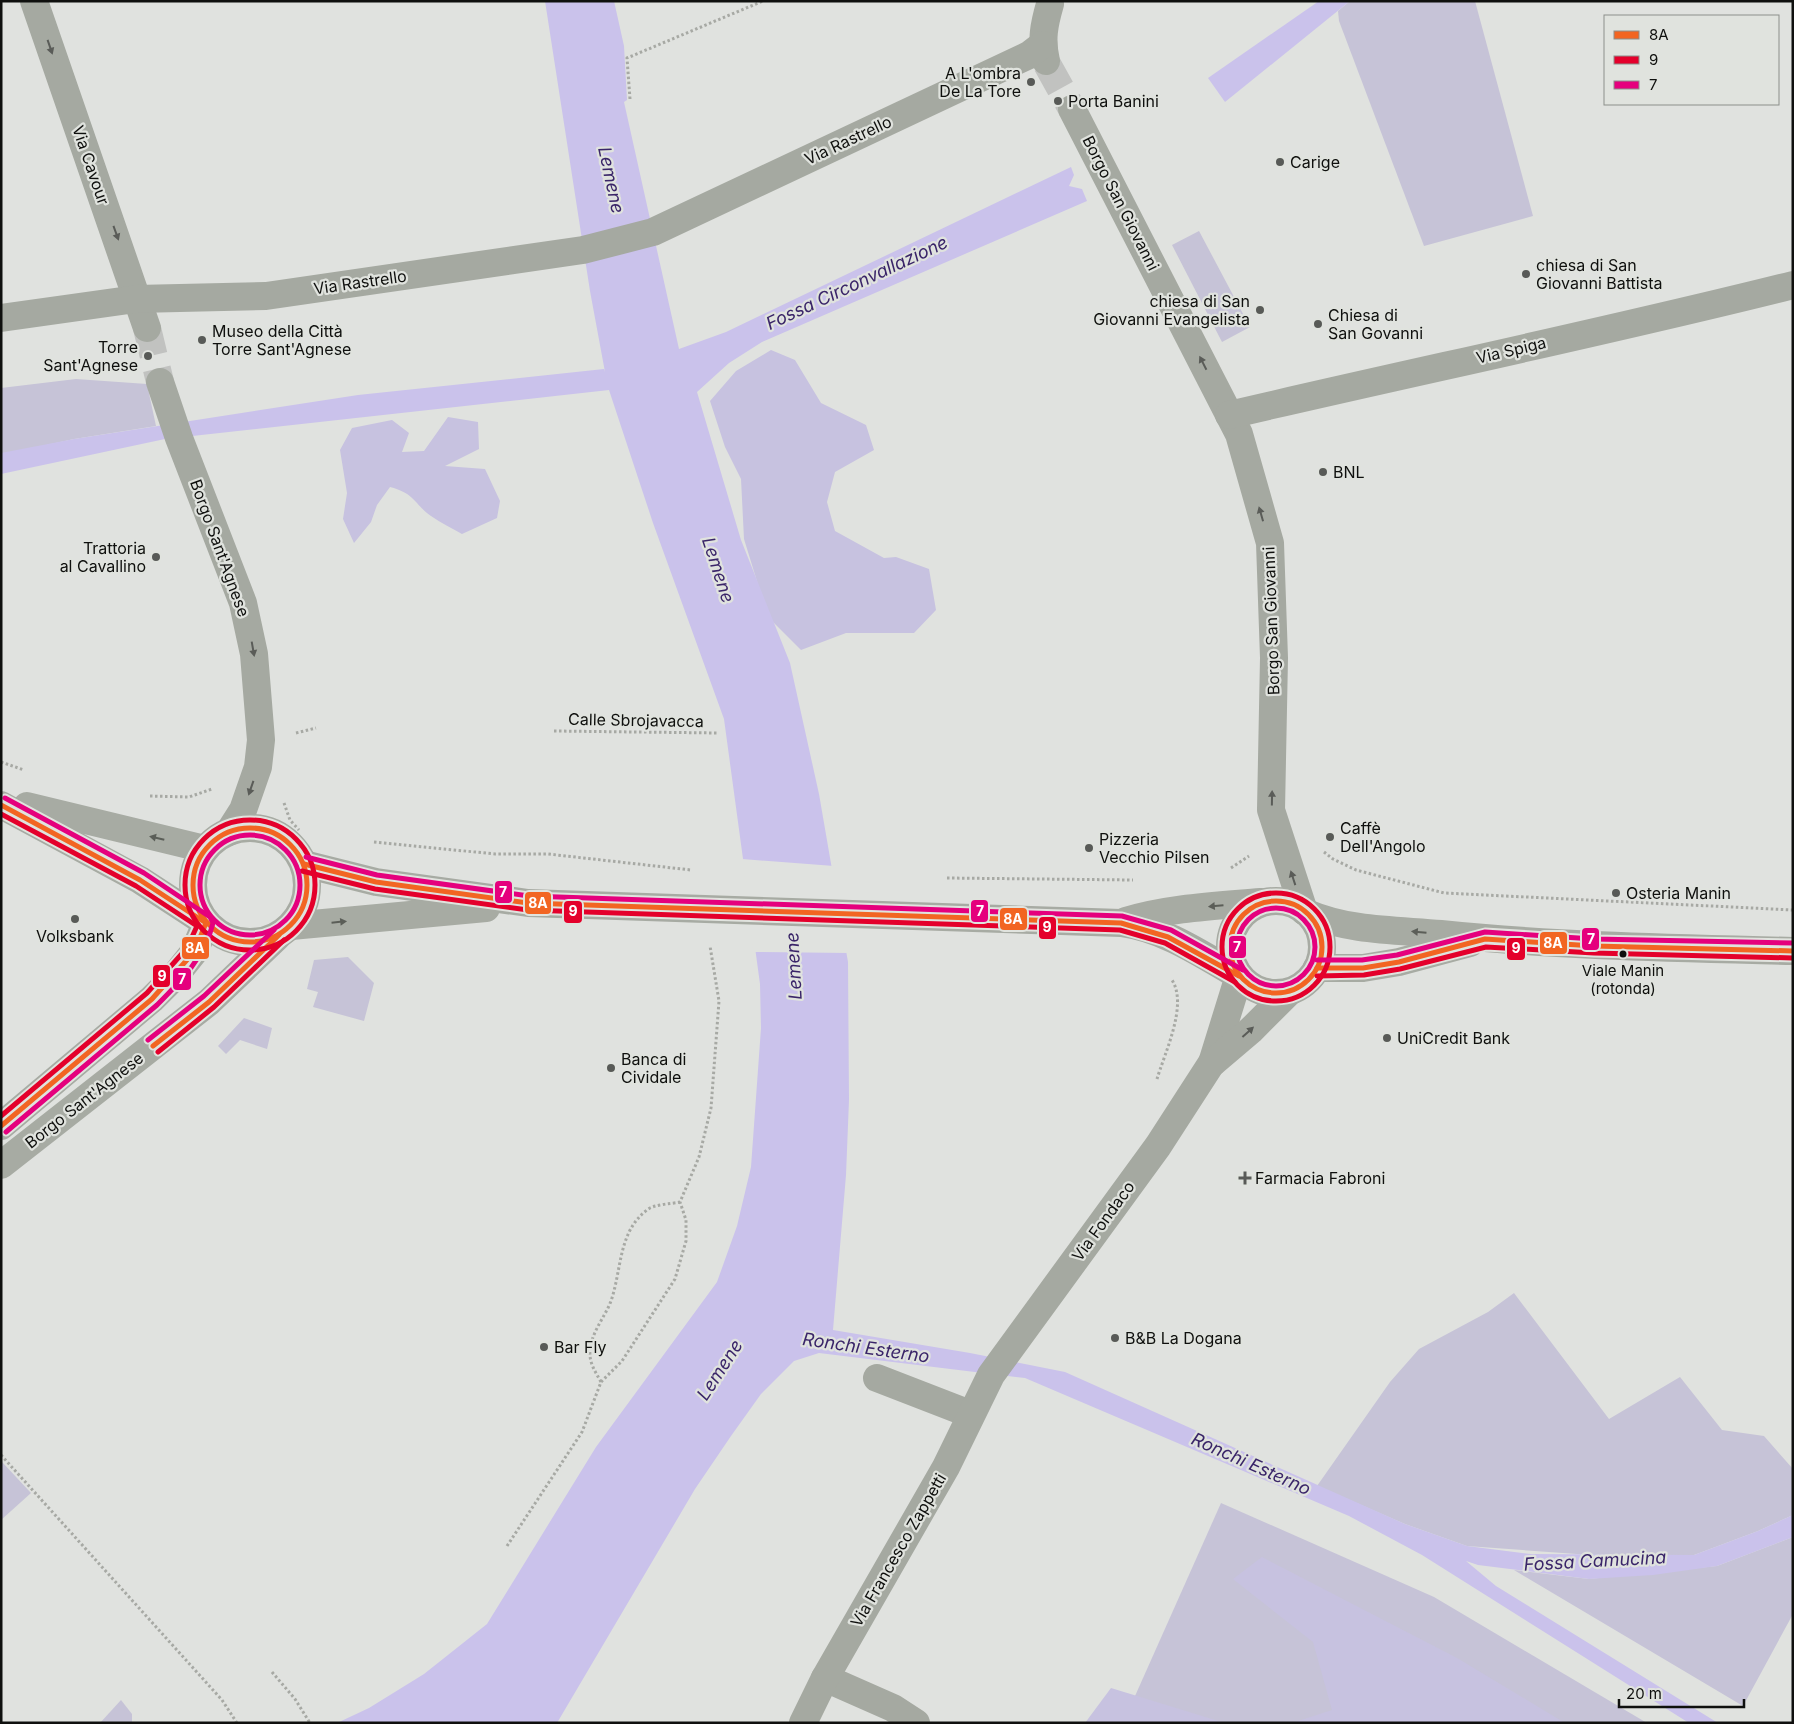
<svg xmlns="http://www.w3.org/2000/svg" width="1794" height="1724" viewBox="0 0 1794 1724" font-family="Inter,sans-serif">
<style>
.green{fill:#c6c3d7}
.forest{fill:#c7c2e0}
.water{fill:#cac2eb}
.pier{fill:#e0e2df}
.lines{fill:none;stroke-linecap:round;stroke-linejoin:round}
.minor-tunnel{stroke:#c1c2c0;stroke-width:28;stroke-dasharray:28 14;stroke-linecap:butt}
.path{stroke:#a7a9a4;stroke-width:3;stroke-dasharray:2.5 2.5;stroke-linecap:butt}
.minor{stroke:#a5a9a1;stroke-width:28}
.major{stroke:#a7aba3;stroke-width:28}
.bus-1-casing{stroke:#e0e3de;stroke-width:9}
.bus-2-casing{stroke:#e0e3de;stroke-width:9}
.bus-3-casing{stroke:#e0e3de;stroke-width:9}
.bus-1{stroke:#f26522;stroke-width:5}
.bus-2{stroke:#e4002b;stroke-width:5}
.bus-3{stroke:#e5007d;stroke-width:5}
.oneway{fill:#5a5c58}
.oneway2{fill:#5b5e58}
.poi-dot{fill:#585a57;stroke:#e0e3de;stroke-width:2}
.bus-dot{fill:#0f100e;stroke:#e0e3de;stroke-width:2}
.labels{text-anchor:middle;stroke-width:4.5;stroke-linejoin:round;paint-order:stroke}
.bus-label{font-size:15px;fill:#0f100e;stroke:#e0e3de}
.poi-label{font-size:16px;fill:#0f100e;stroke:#e0e3de;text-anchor:start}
.street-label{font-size:16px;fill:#0f100e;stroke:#e0e3de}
.water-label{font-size:18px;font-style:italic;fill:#3a2569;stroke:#e0e3de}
.line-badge{stroke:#e0e3de;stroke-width:2}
.badge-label{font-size:14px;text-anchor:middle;font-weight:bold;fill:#fff}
</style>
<rect width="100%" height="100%" fill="#e0e2df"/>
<!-- green -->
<g class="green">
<path d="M 1350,1 L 1475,1 L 1533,216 L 1424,246 L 1339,21 L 1338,11 Z"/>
<path d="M 1199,231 L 1250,327 L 1222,342 L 1172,245 Z"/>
<path d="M 76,379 L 147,384 L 156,426 L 74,439 L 1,455 L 1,388 Z"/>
<path d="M 348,957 L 374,983 L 364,1021 L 313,1007 L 318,992 L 307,989 L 314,960 Z"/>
<path d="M 244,1018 L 272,1028 L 267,1049 L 240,1040 L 226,1054 L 218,1046 Z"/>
<path d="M 1514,1293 L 1609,1419 L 1680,1377 L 1722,1430 L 1764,1436 L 1793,1469 L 1793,1515 L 1758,1531 L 1694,1555 L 1591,1555 L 1467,1546 L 1405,1524 L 1317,1486 L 1390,1382 L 1419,1349 L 1488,1312 Z"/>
<path d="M 2,1462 L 31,1493 L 1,1520 L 1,1467 Z"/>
<path d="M 1221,1503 L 1434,1597 L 1647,1723 L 1123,1723 Z"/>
<path d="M 1793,1537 L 1793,1614 L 1743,1706 L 1514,1570 L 1589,1579 L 1717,1566 Z"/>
<path d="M 121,1700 L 132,1714 L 132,1723 L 100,1723 Z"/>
</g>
<!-- forest -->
<g class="forest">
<path d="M 771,350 L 795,360 L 821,403 L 866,425 L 874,450 L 835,472 L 827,502 L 835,531 L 884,558 L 896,557 L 929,569 L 936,610 L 914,633 L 846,633 L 801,650 L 768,617 L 744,539 L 741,479 L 725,447 L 710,401 L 736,371 Z"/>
<path d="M 448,417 L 478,422 L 479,449 L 445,466 L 485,469 L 500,501 L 497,518 L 462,534 C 452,528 441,523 431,516 C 414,504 416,494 390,487 L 377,505 L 371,522 L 354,543 L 343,519 L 347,493 L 340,450 L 352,428 L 392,420 L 409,433 L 402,452 L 424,451 Z"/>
<path d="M 1262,1557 L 1457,1658 L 1565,1723 L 1292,1723 L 1332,1710 L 1313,1642 L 1233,1579 Z"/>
<path d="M 1111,1688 L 1225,1723 L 1085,1723 Z"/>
</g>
<!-- water -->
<g class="water">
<path d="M 545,1 L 614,1 L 624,46 L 627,100 L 624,102 L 679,349 L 726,332 L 1071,167 L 1074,175 L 1069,186 L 1082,189 L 1087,201 L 762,342 L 729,363 L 697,392 L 741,540 L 790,663 L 819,794 L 848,962 L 849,1100 L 846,1175 L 833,1330 L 970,1353 L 1065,1372 L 1405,1524 L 1467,1546 L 1531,1554 L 1694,1555 L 1758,1531 L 1793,1515 L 1793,1537 L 1717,1566 L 1653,1575 L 1589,1579 L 1478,1565 L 1466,1561 L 1496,1586 L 1718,1723 L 1689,1723 L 1422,1555 L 1349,1516 L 1025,1378 L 819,1353 L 794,1361 L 761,1394 L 731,1436 L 695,1489 L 557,1723 L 337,1723 L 369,1708 L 424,1674 L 487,1624 L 596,1447 L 717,1282 L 737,1226 L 751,1167 L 761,1028 L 760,984 L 724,719 L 653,523 L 609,390 L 165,439 L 1,474 L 1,453 L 74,439 L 358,395 L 604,369 L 605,372 L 590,291 Z"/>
<path d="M 1319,1 L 1350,1 L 1225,102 L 1208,78 Z"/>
</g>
<!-- pier -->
<path class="pier" d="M 742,859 L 834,866 L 849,953 L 753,952 Z"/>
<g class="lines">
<!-- minor-tunnel -->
<g class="minor-tunnel">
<path d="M 1047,64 L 1072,109"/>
<path d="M 147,328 L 160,382"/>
</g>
<!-- path -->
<g class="path">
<path d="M 630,99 L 627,58 L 763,1"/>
<path d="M 554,731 L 719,733"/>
<path d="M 296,733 L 316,728"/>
<path d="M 1,762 L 24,770"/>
<path d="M 150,796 L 189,797 L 212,789"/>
<path d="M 284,803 L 290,820 L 299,830"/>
<path d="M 374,842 L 495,854 L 548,854 L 691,870"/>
<path d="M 1324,852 L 1333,859 L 1356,870 L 1444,893 L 1793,910"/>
<path d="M 1231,868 L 1249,856"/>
<path d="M 947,878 L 1133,880"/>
<path d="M 1157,1079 C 1165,1052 1188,1005 1172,980"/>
<path d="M 601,1382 C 595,1371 589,1363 590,1350 C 592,1331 605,1317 611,1301 C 622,1269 618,1232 647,1210 C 654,1204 671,1204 680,1202"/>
<path d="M 1,1455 L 222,1700 L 237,1723"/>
<path d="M 507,1546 L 582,1432 L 601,1382 L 622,1361 L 675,1279 L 686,1241 L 686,1220 L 680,1202 L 699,1157 L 711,1108 L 719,1001 L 710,946"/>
<path d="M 272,1672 L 295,1699 L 310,1723"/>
</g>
<!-- minor -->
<g class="minor">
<path d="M 34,1 L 147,328"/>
<path d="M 1046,61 C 1041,39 1044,25 1050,4"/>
<path d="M 1072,109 L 1239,434 L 1270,543 L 1274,658 L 1271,810 L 1304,911"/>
<path d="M 1,318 L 136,299 L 266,296 L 583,250 L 653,232 L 1029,55 L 1042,45"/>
<path d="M 160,382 L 179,438 L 243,603 L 254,654 L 261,740 L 258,767 L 243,810 L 229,832"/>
<path d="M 1229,415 C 1417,371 1606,332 1793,285"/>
<path d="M 1212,1063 L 1239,976"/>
<path d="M 877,1378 L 970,1414"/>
<path d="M 825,1678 L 893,1708 L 916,1723"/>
<path d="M 803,1723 L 825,1678 L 946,1467 L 991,1375 L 1158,1146 L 1211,1064 L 1251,1030 L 1289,992"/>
</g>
<!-- major -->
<g class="major">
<path d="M 1,805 L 140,880 L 206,923 L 194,952 L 174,977 L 152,999 L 1,1126"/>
<path d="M 27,806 L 205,849"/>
<circle cx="250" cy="885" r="57"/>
<path d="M 304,864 L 376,882 L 528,903 L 1121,923 C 1165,929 1201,954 1239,976"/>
<circle cx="1276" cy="947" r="46"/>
<path d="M 1307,913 C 1349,931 1396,930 1441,934 C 1558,946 1675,948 1793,951"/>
<path d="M 1126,921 C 1169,908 1216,906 1261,902"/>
<path d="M 291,926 L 486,908"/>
<path d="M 1317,968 L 1363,968 L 1399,962 L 1470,943"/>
<path d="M 1,1165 L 209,1002 L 277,937"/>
</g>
<!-- bus-1 casing -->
<g class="bus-1-casing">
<g id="bus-1">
<path d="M 1,805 L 140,880 L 206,923 L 194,952 L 152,999 L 1,1126"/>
<circle cx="250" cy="885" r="57"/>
<path d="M 304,864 L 376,882 L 528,903 L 1121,923 L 1168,937 L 1239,976"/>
<circle cx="1276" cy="947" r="46"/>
<path d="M 1317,968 L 1363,968 L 1399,962 L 1485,939 L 1594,946 L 1793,951"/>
<path d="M 153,1046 L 209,1002 L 279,935"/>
</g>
</g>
<!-- bus-2 casing -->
<g class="bus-2-casing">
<g id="bus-2">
<path d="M 1,814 L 136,886 L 197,926 L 187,948 L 147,993 L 1,1116"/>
<circle cx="250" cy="885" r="65"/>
<path d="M 302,871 L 375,889 L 528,910 L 1120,930 L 1165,943 L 1235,982"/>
<circle cx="1276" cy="947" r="54"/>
<path d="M 1317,976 L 1364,975 L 1400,969 L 1486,947 L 1594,953 L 1793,958"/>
<path d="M 158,1052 L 214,1007 L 284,940"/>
</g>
</g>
<!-- bus-3 casing -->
<g class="bus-3-casing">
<g id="bus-3">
<path d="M 5,798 L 144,873 L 210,917 L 213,923 C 205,957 181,981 157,1005 L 6,1132"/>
<circle cx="250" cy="885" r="50"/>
<path d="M 306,857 L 377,875 L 529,896 L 1122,916 L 1171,930 L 1243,970"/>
<circle cx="1276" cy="947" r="39"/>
<path d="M 1317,960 L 1362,960 L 1397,955 L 1485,932 L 1594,939 L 1793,943"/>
<path d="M 148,1040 L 204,996 L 274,930"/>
</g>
</g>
<!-- bus-1 -->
<use href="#bus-1" class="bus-1"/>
<!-- bus-2 -->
<use href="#bus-2" class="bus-2"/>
<!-- bus-3 -->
<use href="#bus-3" class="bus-3"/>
</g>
<!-- one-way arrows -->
<defs><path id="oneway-solid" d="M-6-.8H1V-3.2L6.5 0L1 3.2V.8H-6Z" transform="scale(1.25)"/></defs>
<g class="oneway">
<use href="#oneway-solid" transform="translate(50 47) rotate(71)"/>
<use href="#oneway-solid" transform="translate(116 233) rotate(70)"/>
<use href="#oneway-solid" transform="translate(1203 363) rotate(-117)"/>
<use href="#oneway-solid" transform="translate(1261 514) rotate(-106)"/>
<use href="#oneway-solid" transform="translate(253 649) rotate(80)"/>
<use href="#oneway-solid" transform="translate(251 788) rotate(109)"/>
<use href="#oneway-solid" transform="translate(1272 798) rotate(-89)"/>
<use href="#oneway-solid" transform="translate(1293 878) rotate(-108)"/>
<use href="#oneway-solid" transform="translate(1248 1032) rotate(-42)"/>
</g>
<g class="oneway2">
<use href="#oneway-solid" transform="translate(157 838) rotate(-167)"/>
<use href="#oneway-solid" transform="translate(1216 906) rotate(175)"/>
<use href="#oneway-solid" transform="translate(339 922) rotate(-6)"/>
<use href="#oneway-solid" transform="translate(1419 932) rotate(-175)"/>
</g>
<!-- markers -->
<g class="poi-dot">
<circle cx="1031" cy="82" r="5"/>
<circle cx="1058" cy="101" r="5"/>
<circle cx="1280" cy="162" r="5"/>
<circle cx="1526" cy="274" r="5"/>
<circle cx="1260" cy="310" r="5"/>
<circle cx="1318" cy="324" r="5"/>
<circle cx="202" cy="340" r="5"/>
<circle cx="148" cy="356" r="5"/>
<circle cx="1323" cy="472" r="5"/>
<circle cx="156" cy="557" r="5"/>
<circle cx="1330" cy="837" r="5"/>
<circle cx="1089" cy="848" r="5"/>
<circle cx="1616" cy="893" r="5"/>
<circle cx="75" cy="919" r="5"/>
<circle cx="1387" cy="1038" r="5"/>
<circle cx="611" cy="1068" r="5"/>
<path d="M1242.5 1170.5h5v5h5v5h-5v5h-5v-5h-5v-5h5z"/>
<circle cx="1115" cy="1338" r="5"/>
<circle cx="544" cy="1347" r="5"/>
</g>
<circle class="bus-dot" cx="1623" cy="954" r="4.5"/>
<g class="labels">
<!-- bus labels -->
<g class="bus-label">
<text x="1623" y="976">Viale Manin<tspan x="1623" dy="18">(rotonda)</tspan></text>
</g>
<!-- poi labels -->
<g class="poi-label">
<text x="1021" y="79" text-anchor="end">A L'ombra<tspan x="1021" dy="18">De La Tore</tspan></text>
<text x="1068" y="107">Porta Banini</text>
<text x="1290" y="168">Carige</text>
<text x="1536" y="271">chiesa di San<tspan x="1536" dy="18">Giovanni Battista</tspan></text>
<text x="1250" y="307" text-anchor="end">chiesa di San<tspan x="1250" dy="18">Giovanni Evangelista</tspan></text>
<text x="1328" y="321">Chiesa di<tspan x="1328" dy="18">San Govanni</tspan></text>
<text x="212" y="337">Museo della Città<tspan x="212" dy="18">Torre Sant'Agnese</tspan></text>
<text x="138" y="353" text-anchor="end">Torre<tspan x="138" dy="18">Sant'Agnese</tspan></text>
<text x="1333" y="478">BNL</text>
<text x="146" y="554" text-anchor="end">Trattoria<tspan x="146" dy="18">al Cavallino</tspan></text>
<text x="1340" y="834">Caffè<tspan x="1340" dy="18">Dell'Angolo</tspan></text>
<text x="1099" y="845">Pizzeria<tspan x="1099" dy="18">Vecchio Pilsen</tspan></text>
<text x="1626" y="899">Osteria Manin</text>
<text x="75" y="942" text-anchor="middle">Volksbank</text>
<text x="1397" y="1044">UniCredit Bank</text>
<text x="621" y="1065">Banca di<tspan x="621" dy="18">Cividale</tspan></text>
<text x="1255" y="1184">Farmacia Fabroni</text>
<text x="1125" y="1344">B&amp;B La Dogana</text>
<text x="554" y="1353">Bar Fly</text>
</g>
<!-- street labels -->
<g class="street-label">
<text transform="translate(848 140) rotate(-25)" y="6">Via Rastrello</text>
<text transform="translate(91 165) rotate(71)" y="6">Via Cavour</text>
<text transform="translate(1121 203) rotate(63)" y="6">Borgo San Giovanni</text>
<text transform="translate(360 282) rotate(-8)" y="6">Via Rastrello</text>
<text transform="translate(1511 350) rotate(-13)" y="6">Via Spiga</text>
<text transform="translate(220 548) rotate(70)" y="6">Borgo Sant'Agnese</text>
<text transform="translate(1271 621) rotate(-92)" y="6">Borgo San Giovanni</text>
<text transform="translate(636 720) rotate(1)" y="6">Calle Sbrojavacca</text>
<text transform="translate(84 1100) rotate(-38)" y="6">Borgo Sant'Agnese</text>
<text transform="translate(1103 1221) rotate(-54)" y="6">Via Fondaco</text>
<text transform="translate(898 1550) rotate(-60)" y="6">Via Francesco Zappetti</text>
</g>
<!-- water labels -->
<g class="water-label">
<text transform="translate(611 180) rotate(78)" y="6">Lemene</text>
<text transform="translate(857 283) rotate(-25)" y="6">Fossa Circonvallazione</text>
<text transform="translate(718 570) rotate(72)" y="6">Lemene</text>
<text transform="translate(794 966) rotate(-93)" y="6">Lemene</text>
<text transform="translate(866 1348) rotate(8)" y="6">Ronchi Esterno</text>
<text transform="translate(720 1370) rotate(-57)" y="6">Lemene</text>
<text transform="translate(1251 1464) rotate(24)" y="6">Ronchi Esterno</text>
<text transform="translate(1595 1561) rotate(-3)" y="6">Fossa Camucina</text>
</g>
</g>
<g class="line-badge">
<rect x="494" y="880" width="19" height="24" rx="5" fill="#e5007d"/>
<rect x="524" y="891" width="28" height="24" rx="5" fill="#f26522"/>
<rect x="970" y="899" width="19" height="24" rx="5" fill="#e5007d"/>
<rect x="563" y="900" width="20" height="24" rx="5" fill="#e4002b"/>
<rect x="999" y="907" width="29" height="24" rx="5" fill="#f26522"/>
<rect x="1038" y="916" width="19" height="24" rx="5" fill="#e4002b"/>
<rect x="1581" y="927" width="19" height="24" rx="5" fill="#e5007d"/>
<rect x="1539" y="931" width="29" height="24" rx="5" fill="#f26522"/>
<rect x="1228" y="935" width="19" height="24" rx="5" fill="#e5007d"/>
<rect x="181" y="936" width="29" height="24" rx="5" fill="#f26522"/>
<rect x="1506" y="937" width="20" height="24" rx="5" fill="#e4002b"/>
<rect x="152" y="964" width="19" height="24" rx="5" fill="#e4002b"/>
<rect x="172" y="967" width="20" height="24" rx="5" fill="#e5007d"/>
</g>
<g class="badge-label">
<text x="503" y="897">7</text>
<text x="538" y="908">8A</text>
<text x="980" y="916">7</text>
<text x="573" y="916">9</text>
<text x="1013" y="924">8A</text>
<text x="1047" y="932">9</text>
<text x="1591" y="944">7</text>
<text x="1553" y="948">8A</text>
<text x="1237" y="952">7</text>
<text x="195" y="953">8A</text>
<text x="1516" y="953">9</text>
<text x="162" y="981">9</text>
<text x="182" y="984">7</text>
</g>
<!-- border -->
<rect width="1794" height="1724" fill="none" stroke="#0f100e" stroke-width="5"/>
<!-- legend -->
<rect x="1604" y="15" width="175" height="90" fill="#e0e3de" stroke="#8c8f8b"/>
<rect x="1614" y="31" width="25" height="8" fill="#f26522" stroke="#8c8f8b"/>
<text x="1649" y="40" font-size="15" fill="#0f100e">8A</text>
<rect x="1614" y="56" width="25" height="8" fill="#e4002b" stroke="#8c8f8b"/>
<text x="1649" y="65" font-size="15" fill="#0f100e">9</text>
<rect x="1614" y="81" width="25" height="8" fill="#e5007d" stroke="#8c8f8b"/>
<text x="1649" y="90" font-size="15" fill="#0f100e">7</text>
<!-- scale -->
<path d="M1619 1699v8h125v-8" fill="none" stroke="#0f100e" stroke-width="2.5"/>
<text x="1626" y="1699" font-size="15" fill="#0f100e" stroke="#e0e3de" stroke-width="4" paint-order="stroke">20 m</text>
</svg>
